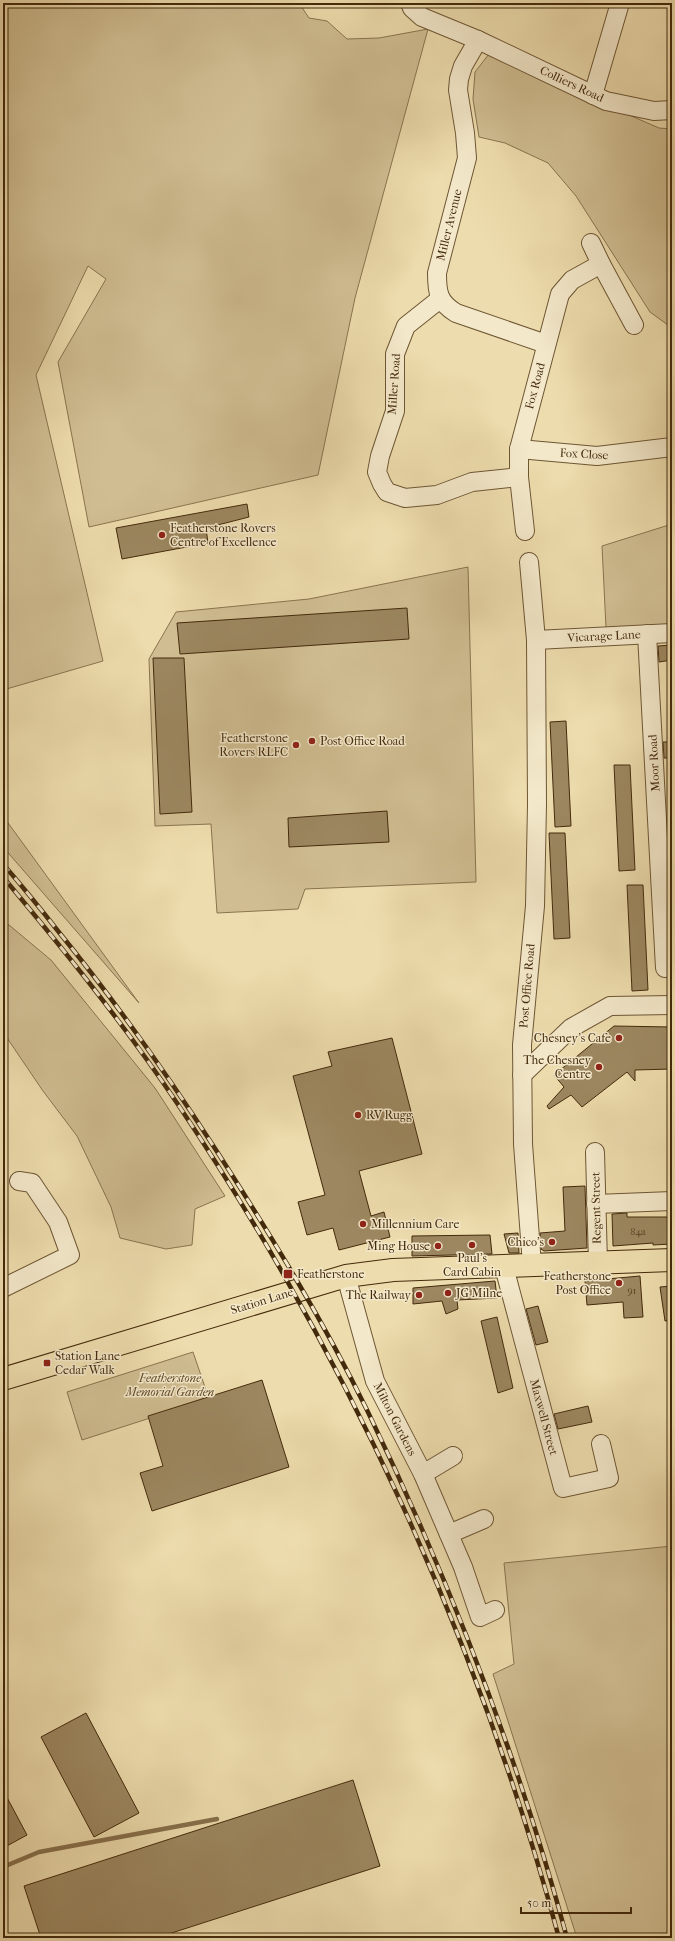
<svg xmlns="http://www.w3.org/2000/svg" width="675" height="1941" viewBox="0 0 675 1941" font-family="'IM FELL French Canon',serif">
<style>
.green{fill:#d0be92;stroke:#8a744f}
.lines{fill:none;stroke-linecap:round;stroke-linejoin:round}
.stream{stroke:#87704c;stroke-width:4.5}
.building{fill:#9c8760;stroke:#442a0c}
.minor-casing{stroke:#6e5634;stroke-width:20}
.major-casing{stroke:#442a0c;stroke-width:24}
.minor{stroke:#f3e8ca;stroke-width:18}
.major{stroke:#eddcad;stroke-width:22}
.rail-casing{stroke:#442a0c;stroke-width:4.5}
.rail{stroke:#f3e8ca;stroke-width:3;stroke-dasharray:9;stroke-linecap:butt}
.poi-dot{fill:#8f2418;stroke:#f3e8ca;stroke-width:1.5}
.labels{text-anchor:middle;stroke-width:3;stroke-linejoin:round;paint-order:stroke}
.number-label{font-size:10px;fill:#5a4121}
.street-label{font-size:12px;fill:#442a0c;stroke:#f3e8ca}
.poi-label{font-size:12px;fill:#442a0c;stroke:#f3e8ca;text-anchor:start}
.park-label{font-size:12px;font-style:italic;fill:#604827;stroke:#f3e8ca}
</style>
<rect width="100%" height="100%" fill="#eddcad"/>
<filter id="stains"><feTurbulence type="fractalNoise" baseFrequency=".005" numOctaves="4"/><feColorMatrix values="0 0 0 0 .2 0 0 0 0 .09 0 0 0 0 .02 0 0 0 .5 -.17"/></filter>
<radialGradient id="worn" r=".72"><stop offset=".6" stop-color="#630" stop-opacity="0"/><stop offset="1" stop-color="#630" stop-opacity=".3"/></radialGradient>
<!-- green -->
<g class="green">
<path d="M 3,3 L 299,3 L 309,18 L 327,21 L 347,39 L 379,38 L 428,29 L 355,298 L 318,475 L 89,527 L 58,362 L 106,279 L 88,266 L 36,375 L 103,661 L 3,690 Z"/>
<path d="M 489,54 L 659,128 L 672,129 L 672,328 L 650,312 L 576,196 L 548,163 L 505,143 L 479,137 L 473,99 L 475,72 Z"/>
<path d="M 672,524 L 672,624 L 606,628 L 602,546 Z"/>
<path d="M 468,567 L 476,882 L 305,889 L 298,909 L 217,913 L 211,824 L 155,826 L 149,659 L 176,612 L 309,599 Z"/>
<path d="M 3,816 L 139,1003 L 3,847 Z"/>
<path d="M 3,920 L 51,960 L 155,1088 L 225,1196 L 195,1209 L 192,1245 L 166,1249 L 120,1238 L 111,1207 L 77,1136 L 43,1091 L 3,1032 Z"/>
<path d="M 193,1352 L 209,1399 L 82,1440 L 67,1392 Z"/>
<path d="M 672,1546 L 672,1938 L 577,1938 L 493,1674 L 514,1664 L 504,1563 Z"/>
</g>
<g class="lines">
<!-- stream -->
<path class="stream" d="M 3,1867 L 39,1852 L 217,1819"/>
</g>
<!-- building -->
<g class="building">
<path d="M 247,504 L 249,517 L 206,528 L 208,543 L 122,559 L 116,528 Z"/>
<path d="M 407,608 L 409,639 L 180,654 L 177,623 Z"/>
<path d="M 672,645 L 672,660 L 659,662 L 658,646 Z"/>
<path d="M 153,658 L 184,658 L 192,812 L 160,814 Z"/>
<path d="M 566,721 L 571,826 L 555,827 L 550,722 Z"/>
<path d="M 663,742 L 672,742 L 672,758 L 664,758 Z"/>
<path d="M 614,765 L 630,765 L 635,870 L 619,871 Z"/>
<path d="M 387,811 L 389,842 L 289,847 L 288,818 Z"/>
<path d="M 549,833 L 565,833 L 570,938 L 554,939 Z"/>
<path d="M 627,885 L 643,885 L 648,990 L 632,991 Z"/>
<path d="M 614,1026 L 672,1027 L 672,1069 L 635,1070 L 635,1081 L 627,1072 L 582,1107 L 571,1095 L 549,1109 L 547,1106 L 564,1087 L 554,1075 Z"/>
<path d="M 392,1038 L 422,1154 L 359,1171 L 371,1216 L 384,1212 L 390,1237 L 339,1250 L 333,1228 L 307,1235 L 298,1202 L 325,1195 L 293,1076 L 332,1066 L 328,1052 Z"/>
<path d="M 585,1186 L 587,1248 L 544,1251 L 541,1249 L 540,1233 L 565,1231 L 563,1187 Z"/>
<path d="M 627,1213 L 627,1217 L 672,1217 L 672,1244 L 653,1245 L 653,1243 L 613,1246 L 612,1214 Z"/>
<path d="M 518,1233 L 519,1253 L 509,1253 L 504,1234 Z"/>
<path d="M 490,1235 L 492,1254 L 412,1256 L 412,1236 Z"/>
<path d="M 640,1276 L 643,1317 L 624,1318 L 623,1302 L 587,1305 L 585,1281 Z"/>
<path d="M 495,1281 L 497,1298 L 457,1300 L 458,1309 L 446,1314 L 442,1301 L 413,1304 L 413,1288 Z"/>
<path d="M 672,1286 L 672,1320 L 665,1321 L 660,1287 Z"/>
<path d="M 538,1306 L 548,1342 L 536,1345 L 526,1309 Z"/>
<path d="M 497,1317 L 513,1388 L 498,1393 L 481,1321 Z"/>
<path d="M 262,1380 L 289,1467 L 152,1511 L 140,1473 L 163,1466 L 148,1416 Z"/>
<path d="M 588,1406 L 592,1422 L 558,1429 L 554,1414 Z"/>
<path d="M 86,1713 L 139,1813 L 94,1837 L 41,1737 Z"/>
<path d="M 353,1780 L 380,1866 L 156,1938 L 41,1938 L 24,1886 Z"/>
<path d="M 3,1790 L 27,1835 L 3,1848 Z"/>
</g>
<g class="lines">
<!-- minor casing -->
<g class="minor-casing">
<g id="minor">
<path d="M 410,3 L 412,8 L 422,17 L 478,40 L 606,101 L 654,111 L 672,110"/>
<path d="M 478,40 L 463,66 L 459,79 L 458,90 L 465,133 L 467,158 L 437,273 C 437,292 438,302 456,313 L 546,344"/>
<path d="M 593,95 L 620,3"/>
<path d="M 601,264 L 634,325"/>
<path d="M 440,299 L 406,326 L 395,354 L 395,411 L 380,456 L 377,472 L 382,484 L 387,492 L 405,498 L 437,495 L 472,482 L 519,477"/>
<path d="M 519,449 L 597,456 L 672,447"/>
<path d="M 525,531 L 519,477 L 519,449 L 560,294 L 572,280 L 601,264 L 591,243"/>
<path d="M 529,562 L 536,640 L 537,804 L 535,906 L 522,1045 L 523,1144 L 532,1265"/>
<path d="M 647,634 L 665,968"/>
<path d="M 536,640 L 672,633"/>
<path d="M 522,1075 L 571,1028 L 610,1006 L 672,1005"/>
<path d="M 595,1152 L 598,1263"/>
<path d="M 596,1204 L 672,1201"/>
<path d="M 504,1267 L 563,1488 L 609,1478 L 601,1444"/>
<path d="M 346,1276 L 375,1381 L 423,1474 L 463,1567 L 480,1617 L 495,1610"/>
<path d="M 3,1288 L 70,1255 L 58,1222 L 32,1183 L 19,1181"/>
<path d="M 423,1474 L 453,1456"/>
<path d="M 449,1534 L 484,1519"/>
</g>
</g>
<!-- major casing -->
<g class="major-casing">
<path id="major" d="M 3,1379 L 346,1276 L 393,1270 L 672,1260"/>
</g>
<!-- minor -->
<use href="#minor" class="minor"/>
<!-- major -->
<use href="#major" class="major"/>
<!-- rail casing -->
<g class="rail-casing">
<g id="rail">
<path d="M 3,864 C 22,886 40,908 58,931 C 115,1001 167,1074 216,1150 C 270,1234 323,1320 367,1410 C 449,1579 518,1756 567,1938"/>
<path d="M 3,877 C 64,950 124,1024 177,1103 C 348,1358 479,1641 559,1938"/>
</g>
</g>
<!-- rail -->
<use href="#rail" class="rail"/>
</g>
<!-- markers -->
<g class="poi-dot">
<circle cx="162" cy="535" r="4"/>
<circle cx="312" cy="741" r="4"/>
<circle cx="296" cy="745" r="4"/>
<circle cx="619" cy="1038" r="4"/>
<circle cx="599" cy="1067" r="4"/>
<circle cx="358" cy="1115" r="4"/>
<circle cx="363" cy="1224" r="4"/>
<circle cx="552" cy="1242" r="4"/>
<circle cx="472" cy="1245" r="4"/>
<circle cx="438" cy="1246" r="4"/>
<rect x="283" y="1269" width="10" height="10" rx="2"/>
<circle cx="619" cy="1283" r="4"/>
<circle cx="448" cy="1293" r="4"/>
<circle cx="419" cy="1295" r="4"/>
<rect x="43" y="1359" width="8" height="8" rx="2"/>
</g>
<g class="labels">
<!-- number labels -->
<g class="number-label">
<text x="638" y="1235">84a</text>
<text x="632" y="1294">91</text>
</g>
<!-- street labels -->
<g class="street-label">
<text transform="translate(572 84) rotate(25)" y="4">Colliers Road</text>
<text transform="translate(449 225) rotate(-76)" y="4">Miller Avenue</text>
<text transform="translate(394 384) rotate(-86)" y="4">Miller Road</text>
<text transform="translate(535 386) rotate(-75)" y="4">Fox Road</text>
<text transform="translate(584 454) rotate(3)" y="4">Fox Close</text>
<text transform="translate(604 636) rotate(-3)" y="4">Vicarage Lane</text>
<text transform="translate(654 763) rotate(-93)" y="4">Moor Road</text>
<text transform="translate(527 986) rotate(-85)" y="4">Post Office Road</text>
<text transform="translate(596 1208) rotate(-91)" y="4">Regent Street</text>
<text transform="translate(262 1301) rotate(-17)" y="4">Station Lane</text>
<text transform="translate(544 1417) rotate(75)" y="4">Maxwell Street</text>
<text transform="translate(395 1419) rotate(63)" y="4">Milton Gardens</text>
</g>
<!-- poi labels -->
<g class="poi-label">
<text x="170" y="532">Featherstone Rovers<tspan x="170" dy="14">Centre of Excellence</tspan></text>
<text x="288" y="742" text-anchor="end">Featherstone<tspan x="288" dy="14">Rovers RLFC</tspan></text>
<text x="320" y="745">Post Office Road</text>
<text x="611" y="1042" text-anchor="end">Chesney's Cafe</text>
<text x="591" y="1064" text-anchor="end">The Chesney<tspan x="591" dy="14">Centre</tspan></text>
<text x="366" y="1119">RV Rugg</text>
<text x="371" y="1228">Millennium Care</text>
<text x="544" y="1246" text-anchor="end">Chico's</text>
<text x="430" y="1250" text-anchor="end">Ming House</text>
<text x="472" y="1262" text-anchor="middle">Paul's<tspan x="472" dy="14">Card Cabin</tspan></text>
<text x="297" y="1278">Featherstone</text>
<text x="611" y="1280" text-anchor="end">Featherstone<tspan x="611" dy="14">Post Office</tspan></text>
<text x="456" y="1297">JG Milne</text>
<text x="411" y="1299" text-anchor="end">The Railway</text>
<text x="55" y="1360">Station Lane<tspan x="55" dy="14">Cedar Walk</tspan></text>
</g>
<!-- park labels -->
<g class="park-label">
<text x="170" y="1382">Featherstone<tspan x="170" dy="14">Memorial Garden</tspan></text>
</g>
</g>
<!-- margin -->
<rect width="675" height="1941" fill="none" stroke="#eddcad" stroke-width="16"/>
<rect x="4" y="4" width="667" height="1933" fill="none" stroke="#442a0c" stroke-width="2"/>
<rect x="8" y="8" width="659" height="1925" fill="none" stroke="#442a0c"/>
<!-- scale -->
<path d="M521 1907v6h110v-6" fill="none" stroke="#442a0c" stroke-width="2"/>
<text x="527" y="1907" font-size="12" fill="#442a0c" stroke="#f3e8ca" stroke-width="3" paint-order="stroke">50 m</text>
<rect width="100%" height="100%" filter="url(#stains)"/>
<rect width="100%" height="100%" fill="url(#worn)"/>
</svg>
